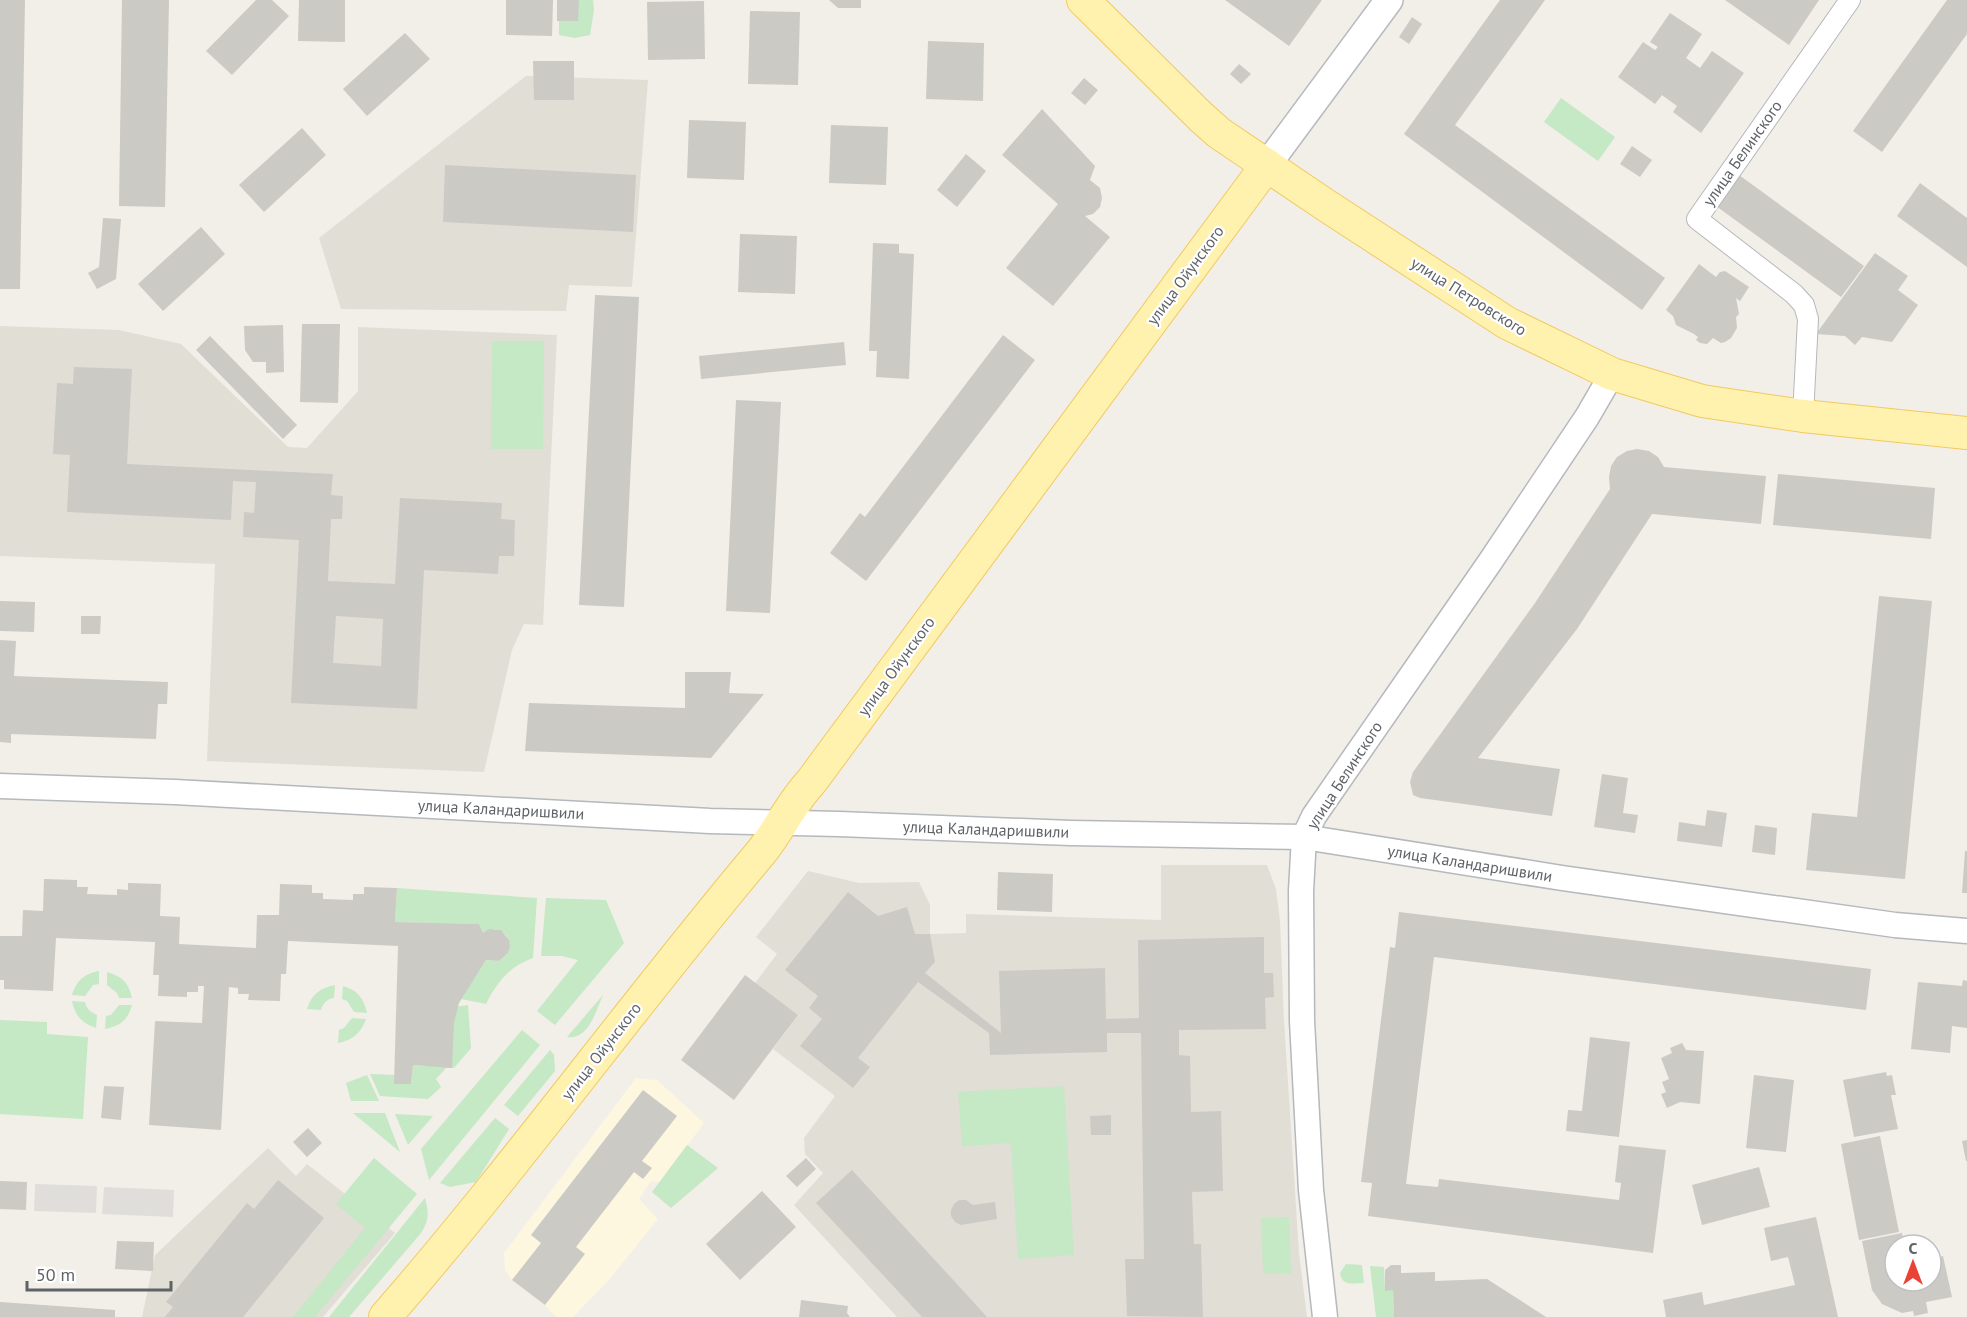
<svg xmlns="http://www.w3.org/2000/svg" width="1967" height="1317" viewBox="0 0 1967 1317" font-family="'PT Sans',sans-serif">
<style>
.commercial{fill:#fef7e0}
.industrial{fill:#e0deda}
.education{fill:#e1ded6}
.green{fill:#c5e8c5}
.building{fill:#cccac5;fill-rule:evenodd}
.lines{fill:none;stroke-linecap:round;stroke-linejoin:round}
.minor-casing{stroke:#b5b8bc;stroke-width:22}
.tertiary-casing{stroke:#b5b8bc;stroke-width:27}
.secondary-casing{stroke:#b6babf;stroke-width:30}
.primary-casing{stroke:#f2c960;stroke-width:34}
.minor{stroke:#fff;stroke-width:20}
.tertiary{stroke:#fff;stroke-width:24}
.secondary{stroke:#fff;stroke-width:27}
.primary{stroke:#fff2af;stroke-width:32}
.labels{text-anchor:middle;stroke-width:4.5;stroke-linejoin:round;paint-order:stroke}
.street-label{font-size:16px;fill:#5f6368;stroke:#fff}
</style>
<rect width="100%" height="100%" fill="#f1efe8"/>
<!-- commercial -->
<path class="commercial" d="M 636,1078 L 657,1080 L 704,1123 L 660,1182 L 651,1181 L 639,1199 L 658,1219 L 608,1281 L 573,1317 L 556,1317 L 545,1305 L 512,1280 L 505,1270 L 504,1253 Z"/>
<!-- industrial -->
<g class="industrial">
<path d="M 35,1184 L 97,1186 L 96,1213 L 34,1211 Z"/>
<path d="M 104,1187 L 174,1190 L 173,1217 L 102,1214 Z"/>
</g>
<!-- education -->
<g class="education">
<path d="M 526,76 L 648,80 L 632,287 L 569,285 L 566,311 L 341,309 L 319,238 Z"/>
<path d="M 0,326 L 119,330 L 181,344 L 288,447 L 307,448 L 358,391 L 358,327 L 557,335 L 543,625 L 524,624 L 512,650 L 484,772 L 207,761 L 215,564 L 0,556 Z"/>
<path d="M 1161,865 L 1267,865 L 1276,889 L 1280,921 L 1284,1021 L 1299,1253 L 1307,1317 L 897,1317 L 794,1205 L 823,1173 L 805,1154 L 804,1138 L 835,1096 L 773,1049 L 798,1015 L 755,983 L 777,954 L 756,937 L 808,871 L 859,883 L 919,882 L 930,905 L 930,934 L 966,933 L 966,914 L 1161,920 Z"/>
<path d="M 268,1148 L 296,1176 L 307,1164 L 395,1233 L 323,1317 L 142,1317 L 155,1255 Z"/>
</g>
<!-- green -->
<g class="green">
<path d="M 559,0 L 593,0 L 594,10 L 590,35 L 575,38 L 559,35 Z"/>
<path d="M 1561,98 L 1615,137 L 1598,161 L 1544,122 Z"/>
<path d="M 492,341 L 544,341 L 543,449 L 491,449 Z"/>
<path d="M 397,888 L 537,898 L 533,958 C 510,966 497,982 486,1004 L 461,999 L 486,960 L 499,961 L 508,953 C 512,941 507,932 495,929 L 483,933 L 479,924 L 395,922 Z"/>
<path d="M 546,898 L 606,900 L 624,943 L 555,1025 L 537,1011 L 578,960 L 562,956 L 541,956 Z"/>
<path d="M 99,971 L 99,984 L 93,985 L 85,996 L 72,995 C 77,980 84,974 99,971 Z"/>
<path d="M 107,972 C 122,976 129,983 132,998 L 119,998 L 117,993 L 107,985 Z"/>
<path d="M 335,985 L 334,998 C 327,999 323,1003 321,1010 L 307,1009 C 312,994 320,988 335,985 Z"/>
<path d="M 343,986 C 357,990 364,998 367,1013 L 354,1012 L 347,1001 L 342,999 Z"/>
<path d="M 603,995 C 595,1012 589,1040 567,1037 Z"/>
<path d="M 72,1001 L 85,1002 C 86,1008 90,1012 97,1015 L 96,1028 C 82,1023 75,1016 72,1001 Z"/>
<path d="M 119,1005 L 132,1005 C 128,1020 120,1026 105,1029 L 106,1016 L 111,1015 Z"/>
<path d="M 468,1005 L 471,1048 L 454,1068 L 446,1068 L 436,1079 L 441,1087 L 428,1099 L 380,1096 L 370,1074 L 395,1075 L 394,1084 L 411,1084 L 413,1065 L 425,1066 L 443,1058 L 448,1008 Z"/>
<path d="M 352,1018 L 366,1019 C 361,1033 353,1040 338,1043 L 339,1030 L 344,1028 Z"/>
<path d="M 0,1020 L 47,1022 L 47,1034 L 88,1037 L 83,1119 L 0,1114 Z"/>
<path d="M 522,1030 L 540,1045 L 429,1180 L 421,1149 Z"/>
<path d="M 550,1050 L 554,1055 L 555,1071 L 518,1116 L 504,1105 Z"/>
<path d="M 367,1075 L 379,1101 L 351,1101 L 346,1083 Z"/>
<path d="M 1064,1086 L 1074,1255 L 1018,1259 L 1011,1143 L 962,1146 L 958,1092 Z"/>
<path d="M 353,1113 L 385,1113 L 400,1152 Z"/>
<path d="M 395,1114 L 433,1116 L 408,1145 Z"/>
<path d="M 495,1118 L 509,1129 L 476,1182 L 450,1187 L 440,1183 Z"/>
<path d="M 687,1145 L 718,1168 L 671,1208 L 652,1192 Z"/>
<path d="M 374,1158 L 417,1194 L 315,1317 L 293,1317 L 365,1228 L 336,1204 Z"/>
<path d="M 425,1198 C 429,1213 429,1220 421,1233 L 349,1317 L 329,1317 Z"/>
<path d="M 1289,1217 L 1291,1273 L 1266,1274 L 1263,1271 L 1261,1218 Z"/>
<path d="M 1346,1264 L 1362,1265 L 1364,1283 C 1354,1283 1342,1287 1340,1273 Z"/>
<path d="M 1370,1266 L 1384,1267 L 1385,1290 L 1393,1290 L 1394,1317 L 1376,1317 Z"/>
</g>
<!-- building -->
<g class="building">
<path d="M 0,0 L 25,0 L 20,289 L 0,289 Z"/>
<path d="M 122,0 L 169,0 L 165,207 L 119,206 Z"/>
<path d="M 256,0 L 272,0 L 289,16 L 232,75 L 206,51 Z"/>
<path d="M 299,0 L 345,0 L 345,42 L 298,41 Z"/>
<path d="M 506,0 L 553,0 L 552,36 L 506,35 Z"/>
<path d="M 557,0 L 579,0 L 578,21 L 557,21 Z"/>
<path d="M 829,0 L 861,0 L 861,8 L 838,8 Z"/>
<path d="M 1225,0 L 1322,0 L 1289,46 Z"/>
<path d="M 1500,0 L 1545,0 L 1455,125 L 1665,278 L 1642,310 L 1404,134 Z"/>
<path d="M 1725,0 L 1819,0 L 1789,45 Z"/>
<path d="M 1947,0 L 1967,0 L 1967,34 L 1882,152 L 1853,131 Z"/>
<path d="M 704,1 L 705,59 L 648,60 L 647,2 Z"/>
<path d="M 750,11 L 800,12 L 798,85 L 748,84 Z"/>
<path d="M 1670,13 L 1702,34 L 1686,58 L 1700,68 L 1712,51 L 1744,73 L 1701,133 L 1673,112 L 1677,106 L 1662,95 L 1655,104 L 1618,77 L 1643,42 L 1655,50 L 1658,47 L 1650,42 Z"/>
<path d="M 1412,17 L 1422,24 L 1409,44 L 1399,37 Z"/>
<path d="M 405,33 L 430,59 L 367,116 L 343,89 Z"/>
<path d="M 928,41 L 984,43 L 983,101 L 926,99 Z"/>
<path d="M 533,61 L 574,61 L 574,100 L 534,100 Z"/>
<path d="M 1239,64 L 1251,74 L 1241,84 L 1230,74 Z"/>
<path d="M 1084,78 L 1098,90 L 1085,105 L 1071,93 Z"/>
<path d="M 1042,109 L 1095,166 L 1090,180 L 1100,188 L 1102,198 L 1100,207 L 1093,214 L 1085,216 L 1110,237 L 1053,306 L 1006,268 L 1058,204 L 1002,155 Z"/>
<path d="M 689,120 L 746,122 L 744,180 L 687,178 Z"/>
<path d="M 831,125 L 888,127 L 886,185 L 829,183 Z"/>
<path d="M 302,128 L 326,155 L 264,212 L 239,185 Z"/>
<path d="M 1632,146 L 1652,160 L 1640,177 L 1620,164 Z"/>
<path d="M 966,154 L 986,171 L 957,207 L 937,190 Z"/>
<path d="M 445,165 L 636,175 L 633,232 L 443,222 Z"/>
<path d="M 1739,175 L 1864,266 L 1841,297 L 1716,206 Z"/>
<path d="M 1920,183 L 1967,218 L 1967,267 L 1897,216 Z"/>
<path d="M 103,218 L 121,219 L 116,279 L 97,289 L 88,273 L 99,267 Z"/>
<path d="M 201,227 L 225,254 L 163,311 L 138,284 Z"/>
<path d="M 740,234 L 797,236 L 795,294 L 738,292 Z"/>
<path d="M 873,243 L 899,244 L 899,253 L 914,254 L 909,379 L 876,377 L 877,351 L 869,351 Z"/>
<path d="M 1875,253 L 1908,276 L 1898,290 L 1918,305 L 1892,342 L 1862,337 L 1855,345 L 1845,336 L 1816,334 Z"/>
<path d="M 1699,264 L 1716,277 L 1720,272 L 1725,271 L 1749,287 L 1740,301 L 1736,298 L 1739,314 L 1736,317 L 1737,328 L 1731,338 L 1725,342 L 1721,343 L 1713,338 L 1707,344 L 1700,343 L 1696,340 L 1698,337 L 1694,334 L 1676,325 L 1673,316 L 1666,310 Z"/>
<path d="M 595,295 L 639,297 L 624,607 L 579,605 Z"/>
<path d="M 302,324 L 340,324 L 338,403 L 300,402 Z"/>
<path d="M 283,325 L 284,372 L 266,373 L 266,362 L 253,362 L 245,350 L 244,326 Z"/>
<path d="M 1003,335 L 1035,360 L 866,581 L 830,553 L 860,513 L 865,517 Z"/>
<path d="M 210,336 L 297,425 L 283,439 L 196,350 Z"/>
<path d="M 844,342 L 846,365 L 701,379 L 699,356 Z"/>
<path d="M 74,367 L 132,369 L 127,464 L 333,474 L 331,495 L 343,496 L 342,519 L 331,519 L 328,581 L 395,584 L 400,498 L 502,503 L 501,519 L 515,520 L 514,556 L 499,556 L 498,574 L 424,570 L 417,709 L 291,703 L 299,540 L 243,537 L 244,512 L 254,513 L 256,482 L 233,481 L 231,520 L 67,512 L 70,455 L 53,454 L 57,383 L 73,384 ZM 336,616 L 383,619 L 381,666 L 333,663 Z"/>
<path d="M 736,400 L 781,402 L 770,613 L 726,611 Z"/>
<path d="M 1637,449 L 1649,451 L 1658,457 L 1664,467 L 1766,476 L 1761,524 L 1652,514 L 1577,629 L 1478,758 L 1560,769 L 1552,816 L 1420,798 L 1413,795 L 1410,782 L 1413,772 L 1535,603 L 1610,489 L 1609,477 L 1611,466 L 1617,457 L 1627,451 Z"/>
<path d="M 1778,474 L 1935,488 L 1931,539 L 1773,525 Z"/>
<path d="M 1879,596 L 1932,601 L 1905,879 L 1806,870 L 1812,813 L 1857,817 Z"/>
<path d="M 0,601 L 35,602 L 34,632 L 0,631 Z"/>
<path d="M 81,616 L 101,616 L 100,634 L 81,634 Z"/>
<path d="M 0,640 L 16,641 L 14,676 L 168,682 L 167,704 L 158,704 L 156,739 L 11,734 L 11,743 L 0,742 Z"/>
<path d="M 685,672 L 731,672 L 729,693 L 764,694 L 711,758 L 525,751 L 529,703 L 685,708 Z"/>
<path d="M 1602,774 L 1628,778 L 1623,813 L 1638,815 L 1635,833 L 1594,827 Z"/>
<path d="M 1707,810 L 1727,813 L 1722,847 L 1677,841 L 1679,822 L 1705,826 Z"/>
<path d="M 1755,825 L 1777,828 L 1775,855 L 1752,852 Z"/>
<path d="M 1965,851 L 1967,851 L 1967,893 L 1962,893 Z"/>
<path d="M 998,872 L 1053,874 L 1052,912 L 997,910 Z"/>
<path d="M 44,879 L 77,880 L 77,887 L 88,887 L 87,894 L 117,895 L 117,889 L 128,890 L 128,883 L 161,884 L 160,916 L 180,917 L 179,944 L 256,948 L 257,915 L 279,915 L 280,884 L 312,885 L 312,893 L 323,893 L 323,899 L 353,900 L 353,894 L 364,894 L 364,887 L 397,888 L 395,922 L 479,924 L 483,933 L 489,929 L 501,930 L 509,940 L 510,946 L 508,953 L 499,961 L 486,960 L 459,1003 L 454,1023 L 452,1068 L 413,1065 L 411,1084 L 394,1084 L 398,946 L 288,941 L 286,974 L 281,974 L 280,1001 L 248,1000 L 249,994 L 238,994 L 238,988 L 229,987 L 221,1130 L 149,1125 L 155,1021 L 202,1023 L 204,986 L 198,986 L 198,992 L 187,992 L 187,997 L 158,996 L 159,975 L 153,975 L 155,942 L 56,938 L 53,991 L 4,989 L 4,980 L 0,980 L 0,936 L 22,936 L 23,910 L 43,911 Z"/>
<path d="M 848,892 L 878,916 L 907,907 L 915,934 L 930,934 L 935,962 L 925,973 L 1001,1033 L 999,971 L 1105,968 L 1106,1019 L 1139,1018 L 1138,940 L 1264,937 L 1264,973 L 1273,973 L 1274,997 L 1265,998 L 1266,1029 L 1179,1030 L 1179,1055 L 1190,1056 L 1191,1112 L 1221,1111 L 1223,1191 L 1192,1192 L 1194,1244 L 1201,1244 L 1203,1317 L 1127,1316 L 1125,1259 L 1144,1259 L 1141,1033 L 1107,1033 L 1107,1052 L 990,1055 L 989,1033 L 918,982 L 858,1058 L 870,1067 L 853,1088 L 800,1046 L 822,1019 L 809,1008 L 818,996 L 785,970 Z"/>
<path d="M 1399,912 L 1871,969 L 1866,1010 L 1434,957 L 1406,1184 L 1438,1187 L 1439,1179 L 1619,1200 L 1621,1183 L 1615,1182 L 1619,1145 L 1666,1150 L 1653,1253 L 1368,1216 L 1372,1183 L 1361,1182 L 1390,947 L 1395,948 Z"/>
<path d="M 745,975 L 798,1015 L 734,1100 L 681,1060 Z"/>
<path d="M 1963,980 L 1967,981 L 1967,1028 L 1952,1026 L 1950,1053 L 1911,1049 L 1918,982 L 1962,986 Z"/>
<path d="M 1590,1037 L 1630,1042 L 1619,1137 L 1566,1131 L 1568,1110 L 1582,1111 Z"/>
<path d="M 1682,1043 L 1686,1050 L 1704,1051 L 1700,1104 L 1680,1102 L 1667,1108 L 1661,1094 L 1666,1092 L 1662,1082 L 1669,1079 L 1661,1058 L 1672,1053 L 1670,1048 Z"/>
<path d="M 1886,1072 L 1887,1076 L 1892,1075 L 1896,1095 L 1891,1095 L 1898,1129 L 1854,1137 L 1843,1080 Z"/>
<path d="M 1754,1075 L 1794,1080 L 1786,1152 L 1746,1148 Z"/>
<path d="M 104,1086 L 124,1087 L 121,1120 L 101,1118 Z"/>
<path d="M 643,1090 L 677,1116 L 642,1161 L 652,1168 L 643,1179 L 634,1172 L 576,1247 L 585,1254 L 545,1305 L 512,1280 L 541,1243 L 531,1235 Z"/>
<path d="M 1111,1115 L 1111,1135 L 1091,1135 L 1090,1116 Z"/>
<path d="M 308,1128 L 322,1143 L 307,1157 L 293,1142 Z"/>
<path d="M 1880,1136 L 1899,1232 L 1859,1240 L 1841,1144 Z"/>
<path d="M 1967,1140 L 1967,1161 L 1966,1161 L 1962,1141 Z"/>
<path d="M 806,1158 L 816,1169 L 797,1187 L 786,1176 Z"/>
<path d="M 1759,1167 L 1770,1207 L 1702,1225 L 1692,1185 Z"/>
<path d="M 852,1170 L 967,1295 L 987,1317 L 922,1317 L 816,1203 Z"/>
<path d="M 278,1180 L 324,1218 L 243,1317 L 165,1317 L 173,1307 L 166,1302 L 247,1203 L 254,1209 Z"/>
<path d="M 0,1181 L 27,1182 L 26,1210 L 0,1209 Z"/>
<path d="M 762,1191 L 796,1227 L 740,1280 L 706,1244 Z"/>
<path d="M 959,1200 L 966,1200 L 973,1205 L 995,1202 L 997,1219 L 961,1225 L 955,1222 L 951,1216 L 951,1210 L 954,1204 Z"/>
<path d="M 1816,1217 L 1838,1317 L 1666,1317 L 1663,1300 L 1702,1292 L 1704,1305 L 1795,1285 L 1788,1257 L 1771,1261 L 1764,1228 Z"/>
<path d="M 1902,1233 L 1904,1245 L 1895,1245 L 1895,1281 L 1931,1281 L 1931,1259 L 1943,1256 L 1952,1297 L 1926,1302 L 1928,1313 L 1914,1316 L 1913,1311 L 1902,1313 L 1882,1304 L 1872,1290 L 1862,1241 Z"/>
<path d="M 117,1241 L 154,1242 L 153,1271 L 115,1269 Z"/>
<path d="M 1391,1265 L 1401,1265 L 1401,1273 L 1435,1272 L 1435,1281 L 1487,1279 L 1546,1317 L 1394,1317 L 1393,1290 L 1385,1291 L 1385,1270 Z"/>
<path d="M 801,1300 L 848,1306 L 847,1313 L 850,1317 L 799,1317 Z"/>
<path d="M 0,1302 L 115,1310 L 115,1317 L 0,1317 Z"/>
</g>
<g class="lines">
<!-- minor casing -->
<g class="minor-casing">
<path id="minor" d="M 1803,416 L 1808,319 L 1804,305 L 1794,294 L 1697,219 L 1850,0"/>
</g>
<!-- tertiary casing -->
<g class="tertiary-casing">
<g id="tertiary">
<path d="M 0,786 L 175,792 L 710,821 L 839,824 L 1071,833 L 1304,837 L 1562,878 L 1895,925 L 1967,931"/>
<path d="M 1325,1317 L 1311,1190 L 1302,1021 L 1301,891 L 1304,837 L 1314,816 L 1490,562 L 1587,417 L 1612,374"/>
</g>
</g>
<!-- secondary casing -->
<g class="secondary-casing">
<path id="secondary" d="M 1267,165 L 1389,0"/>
</g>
<!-- primary casing -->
<g class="primary-casing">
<g id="primary">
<path d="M 1083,0 L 1201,117 L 1219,133 L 1327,206 L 1507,323 L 1612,374 L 1702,401 L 1803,416 L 1967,433"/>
<path d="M 385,1317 C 515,1168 631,1007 758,856 C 778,833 790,804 811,782 L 1267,165"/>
</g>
</g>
<!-- minor -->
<use href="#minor" class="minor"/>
<!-- tertiary -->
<use href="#tertiary" class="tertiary"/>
<!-- secondary -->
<use href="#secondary" class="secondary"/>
<!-- primary -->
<use href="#primary" class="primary"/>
</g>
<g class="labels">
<!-- street labels -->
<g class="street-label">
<text transform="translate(1742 153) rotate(-55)" y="6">улица Белинского</text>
<text transform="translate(1185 275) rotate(-54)" y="6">улица Ойунского</text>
<text transform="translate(1469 296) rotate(32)" y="6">улица Петровского</text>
<text transform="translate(896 666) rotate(-54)" y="6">улица Ойунского</text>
<text transform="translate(1344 775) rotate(-57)" y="6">улица Белинского</text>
<text transform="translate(501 809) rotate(3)" y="6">улица Каландаришвили</text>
<text transform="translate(986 829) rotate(2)" y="6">улица Каландаришвили</text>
<text transform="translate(1470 863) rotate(9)" y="6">улица Каландаришвили</text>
<text transform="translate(601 1051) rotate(-52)" y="6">улица Ойунского</text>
</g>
</g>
<!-- north arrow -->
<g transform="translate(1913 1263)"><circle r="28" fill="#ffffff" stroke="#bfc1c3" stroke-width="1.5"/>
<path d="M0-4.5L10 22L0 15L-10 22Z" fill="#ea4335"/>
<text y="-9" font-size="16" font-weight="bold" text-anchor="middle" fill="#5f6368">С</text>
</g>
<!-- scale -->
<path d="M27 1281v9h144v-9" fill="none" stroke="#5f6368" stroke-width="3"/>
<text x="36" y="1281" font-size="18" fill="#5f6368" stroke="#ffffff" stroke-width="4.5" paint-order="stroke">50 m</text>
</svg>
